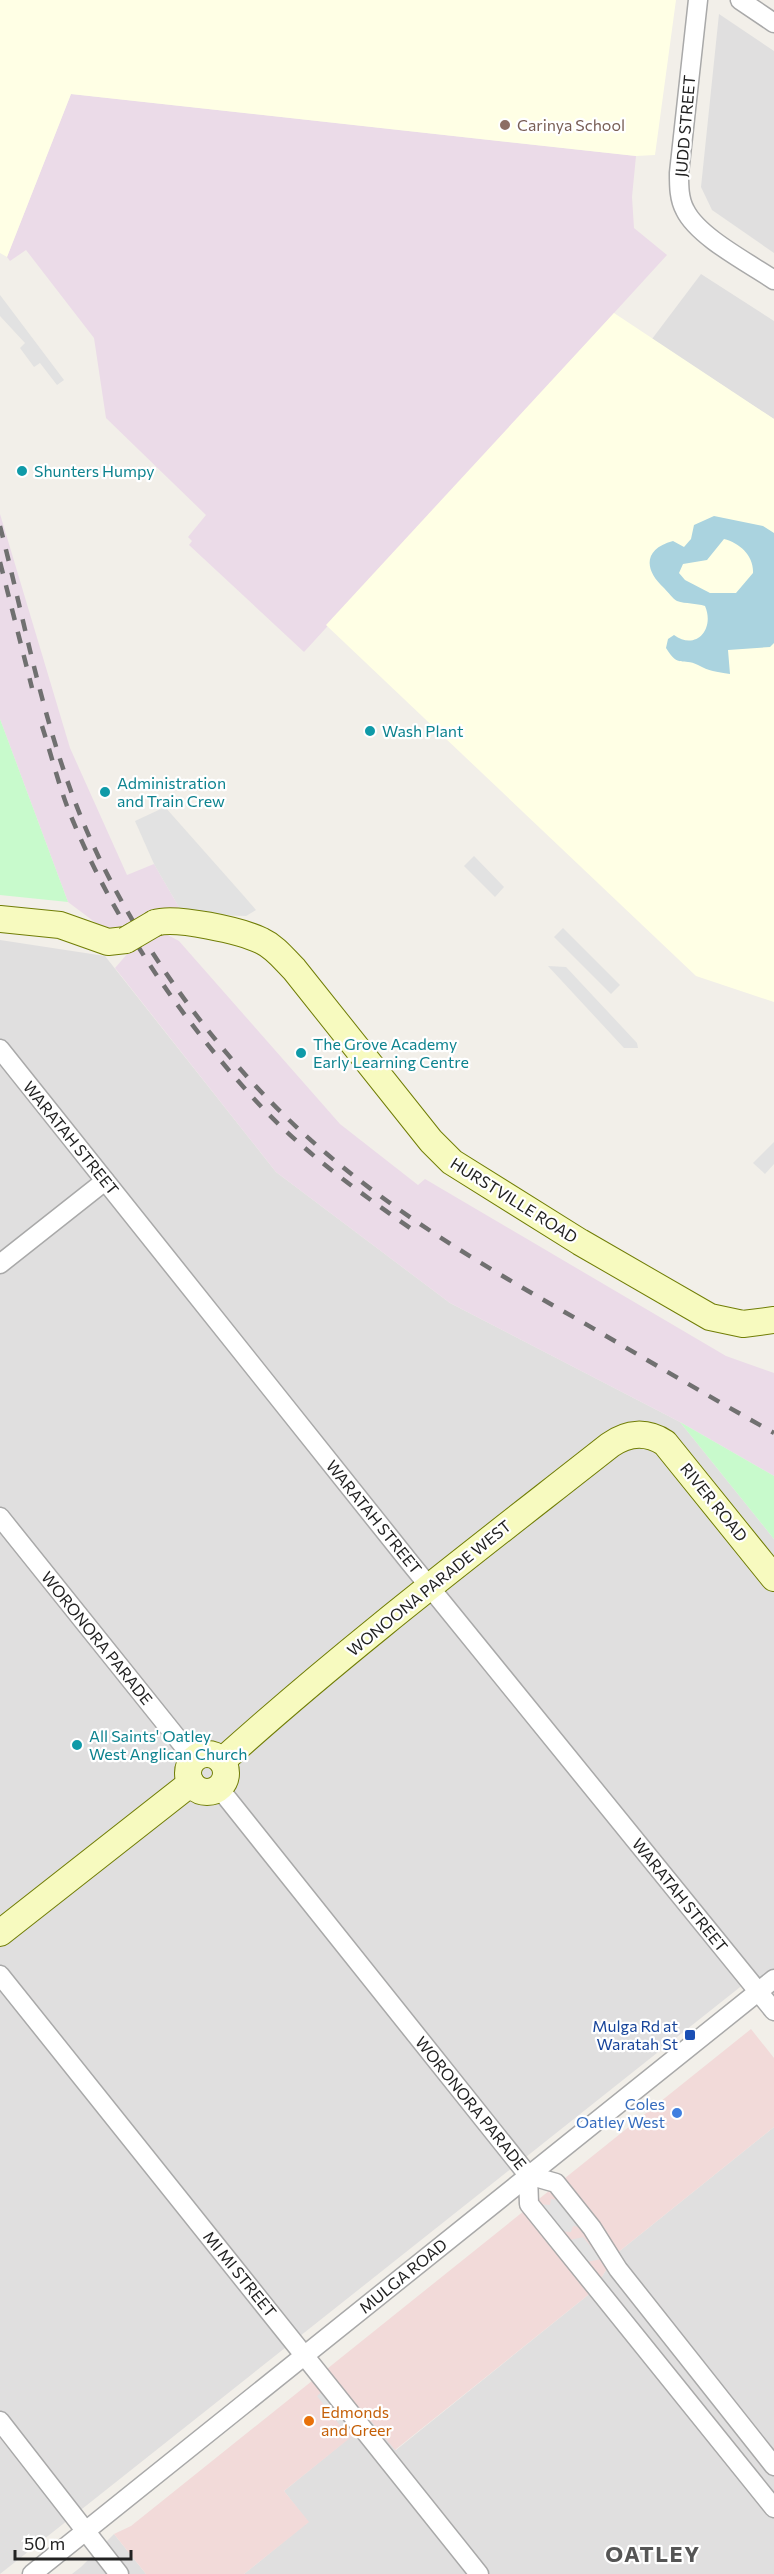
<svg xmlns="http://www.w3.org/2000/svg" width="774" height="2574" viewBox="0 0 774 2574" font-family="Commissioner,sans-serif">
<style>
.residential{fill:#e0dfdf}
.commercial{fill:#f2dad9}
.industrial{fill:#ebdbe8}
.education{fill:#ffffe5}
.park{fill:#c8facc}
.parking{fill:#e2e2e2}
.water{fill:#aad3df;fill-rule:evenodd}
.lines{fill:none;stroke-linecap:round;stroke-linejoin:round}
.street-casing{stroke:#a9a9a9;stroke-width:21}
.secondary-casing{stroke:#707d05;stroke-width:28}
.street{stroke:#fff;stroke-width:18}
.secondary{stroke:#f7fabf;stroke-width:26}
.rail{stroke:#707070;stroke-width:4.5;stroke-dasharray:12 12;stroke-linecap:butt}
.secondary-bridge-casing{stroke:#707d05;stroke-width:28;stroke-linecap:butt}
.secondary-bridge{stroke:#f7fabf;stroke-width:26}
.education-dot{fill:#8d6e63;stroke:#fff;stroke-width:2}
.culture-dot{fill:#0f9aa8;stroke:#fff;stroke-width:2}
.transit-dot{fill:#1a4fb4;stroke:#fff;stroke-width:2}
.shop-dot{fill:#3f7fe0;stroke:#fff;stroke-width:2}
.food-dot{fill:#e8710a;stroke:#fff;stroke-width:2}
.labels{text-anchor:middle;stroke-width:4.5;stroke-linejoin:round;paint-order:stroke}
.education-label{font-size:16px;fill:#785e54;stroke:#fff;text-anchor:start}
.street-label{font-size:16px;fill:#222;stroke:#fff}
.culture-label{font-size:16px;fill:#0d838f;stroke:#fff;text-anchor:start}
.transit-label{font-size:16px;fill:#164399;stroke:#fff;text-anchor:end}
.shop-label{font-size:16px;fill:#366cbe;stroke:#fff;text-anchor:end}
.food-label{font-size:16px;fill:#c56008;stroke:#fff;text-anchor:start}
.district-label{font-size:22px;font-weight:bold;letter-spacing:1.5px;fill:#555;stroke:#fff}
</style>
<rect width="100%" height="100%" fill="#f2efe9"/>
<!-- residential -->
<g class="residential">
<path d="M 719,14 L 774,51 L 774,253 L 712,210 L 701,187 Z"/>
<path d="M 701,274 L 774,321 L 774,419 L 652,339 Z"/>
<path d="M 0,940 L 105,956 L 276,1172 L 450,1303 L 680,1422 L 774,1539 L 774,1994 L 749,1980 L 0,2574 Z"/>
<path d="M 774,2127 L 774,2574 L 244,2574 L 308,2522 L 284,2491 L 371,2420 L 396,2450 L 593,2291 L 616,2254 Z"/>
<path d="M 114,2534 L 146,2574 L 72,2574 L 81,2567 Z"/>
</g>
<!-- commercial -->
<path class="commercial" d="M 751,2029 L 774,2058 L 774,2127 L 616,2254 L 593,2291 L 395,2450 L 371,2421 L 284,2491 L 309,2522 L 244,2574 L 146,2574 L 114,2534 L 131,2526 Z"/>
<!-- industrial -->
<g class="industrial">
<path d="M 71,94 L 636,156 L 632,197 L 634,228 L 667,255 L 304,652 L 189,545 L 192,541 L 188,537 L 206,515 L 106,418 L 94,338 L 26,250 L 10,261 L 7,257 Z"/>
<path d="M 0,514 L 70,748 L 127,875 L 154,864 L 183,914 L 153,917 L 166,934 L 179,941 L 340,1124 L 418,1185 L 425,1179 L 726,1356 L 774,1373 L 774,1476 L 680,1422 L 450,1303 L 276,1172 L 115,968 L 128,953 L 123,934 L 108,932 L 68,902 L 0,719 Z"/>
</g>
<!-- education -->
<g class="education">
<path d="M 0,0 L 676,0 L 655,155 L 636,156 L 71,94 L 7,257 L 0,253 Z"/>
<path d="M 614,313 L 774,419 L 774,1002 L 696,976 L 326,625 Z"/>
</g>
<!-- park -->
<g class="park">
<path d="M 0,719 L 68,902 L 0,895 Z"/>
<path d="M 680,1422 L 774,1476 L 774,1539 Z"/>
</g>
<!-- parking -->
<g class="parking">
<path d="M 0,295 L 64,380 L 57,385 L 40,363 L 34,367 L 20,348 L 25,343 L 0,316 Z"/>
<path d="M 165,807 L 243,895 L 256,910 L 246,916 L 183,914 L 154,864 L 135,821 Z"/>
<path d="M 474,856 L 504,887 L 495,897 L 464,866 Z"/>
<path d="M 563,928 L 620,985 L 611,994 L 554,937 Z"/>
<path d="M 548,966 L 566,967 L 637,1043 L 638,1048 L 624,1048 Z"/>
<path d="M 774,1142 L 774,1164 L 765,1174 L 753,1163 Z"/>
<path d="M 551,2199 L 563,2200 L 586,2228 L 573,2226 L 571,2232 L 557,2231 L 537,2204 L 550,2205 Z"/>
<path d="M 583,2237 L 601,2259 L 587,2262 L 566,2241 Z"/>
<path d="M 324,2390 L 353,2428 L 346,2433 L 317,2396 Z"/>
</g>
<!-- water -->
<path class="water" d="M 714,516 L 763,526 L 774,533 L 774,643 L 770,647 L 728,650 L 730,674 C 716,672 709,671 698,665 C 682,657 679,669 666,648 L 668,639 L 674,635 C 696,651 715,629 705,606 C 696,603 686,604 677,601 C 673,599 668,592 664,588 C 644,570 643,549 673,541 L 684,547 L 691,539 L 694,525 ZM 724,539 C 740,543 754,556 753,573 L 736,593 L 710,593 L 685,580 L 679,573 L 683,564 L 707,560 Z"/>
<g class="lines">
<!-- street casing -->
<g class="street-casing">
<g id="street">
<path d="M 698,0 L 679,173 C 679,186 679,199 685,210 C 698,237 749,263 774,280"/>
<path d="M 740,0 L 774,23"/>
<path d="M 0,1049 L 411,1564 L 774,2011"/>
<path d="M 0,1264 L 105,1181"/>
<path d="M 0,1517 L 194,1759"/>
<path d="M 219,1788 L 528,2175 L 529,2204 L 774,2508"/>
<path d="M 0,1975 L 479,2574"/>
<path d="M 528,2175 L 556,2183 L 592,2228 L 618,2269 L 774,2466"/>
<path d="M 0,2421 L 119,2574"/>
<path d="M 32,2574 L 774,1979"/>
</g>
</g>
<!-- secondary casing -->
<g class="secondary-casing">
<g id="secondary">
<path d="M 0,919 L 60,925 L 108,942 L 126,940"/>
<path d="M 155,923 C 175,916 242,931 262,941 C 275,947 284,959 294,969 L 431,1141 L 452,1162 L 580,1242 L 710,1317 L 743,1324 L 774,1320"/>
<circle cx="207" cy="1773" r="19"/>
<path d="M 222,1761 C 346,1649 479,1548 610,1445 C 628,1432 647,1431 665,1443 L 774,1578"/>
<path d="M 0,1933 L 191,1783"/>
</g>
</g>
<!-- street -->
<use href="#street" class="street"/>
<!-- secondary -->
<use href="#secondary" class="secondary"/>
<!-- rail -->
<g class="rail">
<path d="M 0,526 C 25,623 43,724 81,817 C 130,938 226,1070 327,1154 C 406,1221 494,1272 584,1323 C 647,1360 710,1397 774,1433"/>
<path d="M 0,562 L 32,688"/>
<path d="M 42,726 C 52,757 60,791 73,821 C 116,924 181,1019 256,1101 C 301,1150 356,1190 410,1228"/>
</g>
<!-- secondary-bridge casing -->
<g class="secondary-bridge-casing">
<path id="secondary-bridge" d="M 126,940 L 155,923"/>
</g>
<!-- secondary-bridge -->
<use href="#secondary-bridge" class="secondary-bridge"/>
</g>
<!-- markers -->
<circle class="education-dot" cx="505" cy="125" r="6"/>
<g class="culture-dot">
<circle cx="22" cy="471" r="6"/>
<circle cx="370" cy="731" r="6"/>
<circle cx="105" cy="792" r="6"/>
<circle cx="301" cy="1053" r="6"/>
<circle cx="77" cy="1745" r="6"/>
</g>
<rect class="transit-dot" x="684" y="2029" width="12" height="12" rx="3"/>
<circle class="shop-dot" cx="677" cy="2113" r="6"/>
<circle class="food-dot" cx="309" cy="2421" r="6"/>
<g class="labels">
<!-- education labels -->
<g class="education-label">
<text x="517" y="131">Carinya School</text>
</g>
<!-- street labels -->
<g class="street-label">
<text transform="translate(685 126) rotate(-85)" y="6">JUDD STREET</text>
<text transform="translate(71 1138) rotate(51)" y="6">WARATAH STREET</text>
<text transform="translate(514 1200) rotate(32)" y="6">HURSTVILLE ROAD</text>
<text transform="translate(714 1502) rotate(51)" y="6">RIVER ROAD</text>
<text transform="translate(374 1517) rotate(51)" y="6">WARATAH STREET</text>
<text transform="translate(429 1588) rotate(-39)" y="6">WONOONA PARADE WEST</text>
<text transform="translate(97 1638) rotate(51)" y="6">WORONORA PARADE</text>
<text transform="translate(680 1895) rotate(51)" y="6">WARATAH STREET</text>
<text transform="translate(471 2103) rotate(51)" y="6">WORONORA PARADE</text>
<text transform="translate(240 2274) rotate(51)" y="6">MI MI STREET</text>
<text transform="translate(403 2276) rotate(-39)" y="6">MULGA ROAD</text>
</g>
<!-- culture labels -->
<g class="culture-label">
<text x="34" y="477">Shunters Humpy</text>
<text x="382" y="737">Wash Plant</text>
<text x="117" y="789">Administration<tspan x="117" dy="18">and Train Crew</tspan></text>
<text x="313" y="1050">The Grove Academy<tspan x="313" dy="18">Early Learning Centre</tspan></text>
<text x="89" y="1742">All Saints' Oatley<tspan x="89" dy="18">West Anglican Church</tspan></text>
</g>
<!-- transit labels -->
<g class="transit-label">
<text x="678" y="2032">Mulga Rd at<tspan x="678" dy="18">Waratah St</tspan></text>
</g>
<!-- shop labels -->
<g class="shop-label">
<text x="665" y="2110">Coles<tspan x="665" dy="18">Oatley West</tspan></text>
</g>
<!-- food labels -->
<g class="food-label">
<text x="321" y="2418">Edmonds<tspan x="321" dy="18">and Greer</tspan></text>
</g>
<!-- district labels -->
<g class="district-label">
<text x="653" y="2562">OATLEY</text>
</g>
</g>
<!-- scale -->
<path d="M15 2550v9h116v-9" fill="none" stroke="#222222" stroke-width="3"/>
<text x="24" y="2550" font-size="18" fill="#222222" stroke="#ffffff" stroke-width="4.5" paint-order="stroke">50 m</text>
</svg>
